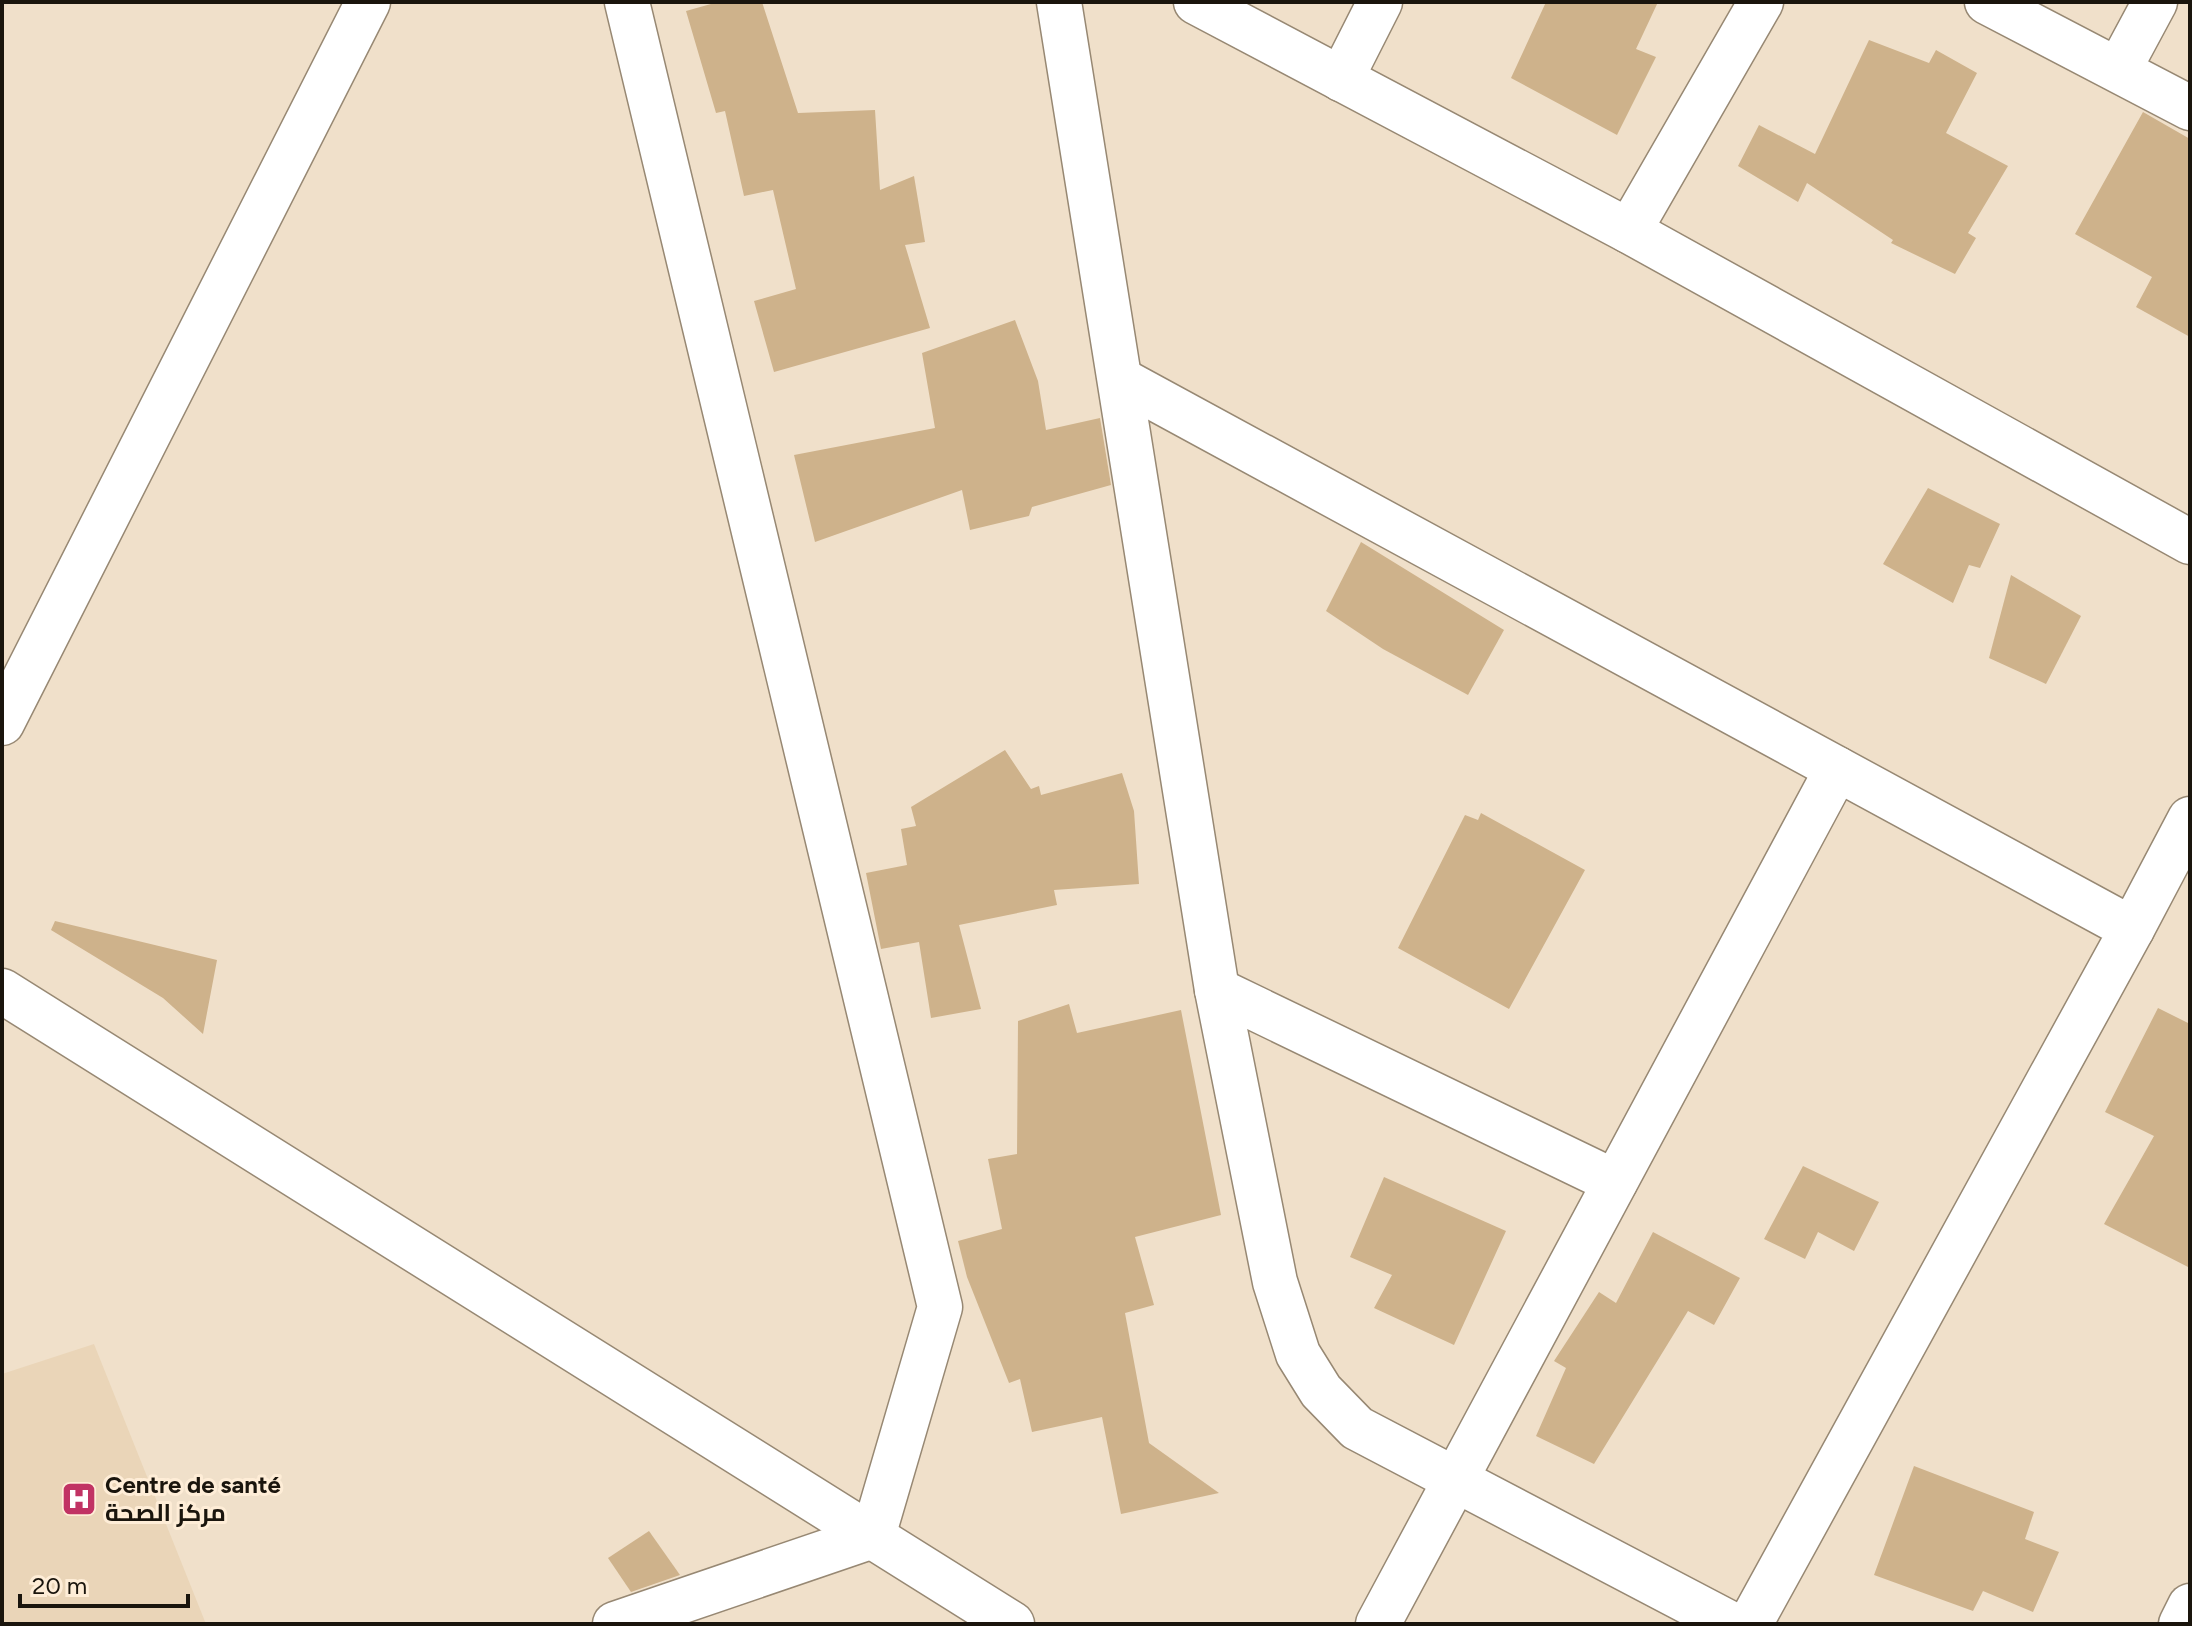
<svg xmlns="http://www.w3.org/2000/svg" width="2192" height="1626" viewBox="0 0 2192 1626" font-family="Figtree,Cairo,sans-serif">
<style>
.built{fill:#ead5b8}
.building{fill:#ceb28b}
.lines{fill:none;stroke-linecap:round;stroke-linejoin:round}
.minor-casing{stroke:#978873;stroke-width:47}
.tertiary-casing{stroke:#978873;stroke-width:47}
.minor{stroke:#fff;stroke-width:44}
.tertiary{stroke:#fff;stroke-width:44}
.labels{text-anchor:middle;stroke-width:6;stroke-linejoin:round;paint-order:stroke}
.poi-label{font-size:24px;font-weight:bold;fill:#1a150d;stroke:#feedd7;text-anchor:start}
</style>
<rect width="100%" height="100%" fill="#f0e0ca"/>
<!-- built -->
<path class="built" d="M 94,1344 L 206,1624 L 2,1624 L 2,1374 Z"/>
<!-- building -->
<g class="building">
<path d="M 718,2 L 762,2 L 798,113 L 875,110 L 880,190 L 914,176 L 925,242 L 905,245 L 930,328 L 774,372 L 754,301 L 796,289 L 773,190 L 744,196 L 725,111 L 716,113 L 686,11 Z"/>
<path d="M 1546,2 L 1658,2 L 1636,49 L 1656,57 L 1617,135 L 1511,78 Z"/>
<path d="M 1869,40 L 1929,63 L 1936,50 L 1977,73 L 1946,133 L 2008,166 L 1968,233 L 1976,238 L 1955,274 L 1891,243 L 1893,240 L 1807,183 L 1798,202 L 1738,166 L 1759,125 L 1815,154 Z"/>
<path d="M 2143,112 L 2190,139 L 2190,337 L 2136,307 L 2152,277 L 2075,234 Z"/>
<path d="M 1015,320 L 1038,381 L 1046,430 L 1100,418 L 1111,485 L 1032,507 L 1029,516 L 970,530 L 962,490 L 815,542 L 794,455 L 935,428 L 922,353 Z"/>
<path d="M 1928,488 L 2000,524 L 1980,568 L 1969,565 L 1953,603 L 1883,564 Z"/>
<path d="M 1361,542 L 1504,630 L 1468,695 L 1383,649 L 1326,611 Z"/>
<path d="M 2011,575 L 2081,616 L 2046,684 L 1989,658 Z"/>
<path d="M 1005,750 L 1031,789 L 1039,786 L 1041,795 L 1122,773 L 1134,811 L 1139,884 L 1054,890 L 1057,905 L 959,925 L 981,1009 L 931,1018 L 919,942 L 881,949 L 866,873 L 907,865 L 901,829 L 916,826 L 911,807 Z"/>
<path d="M 1481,813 L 1585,870 L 1509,1009 L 1398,948 L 1465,815 L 1478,820 Z"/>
<path d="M 55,921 L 217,960 L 203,1034 L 163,998 L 51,930 Z"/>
<path d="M 1069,1004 L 1077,1033 L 1181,1010 L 1221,1215 L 1135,1237 L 1154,1305 L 1125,1313 L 1149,1443 L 1219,1493 L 1121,1514 L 1102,1417 L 1032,1432 L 1020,1379 L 1009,1383 L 967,1277 L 958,1241 L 1002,1229 L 988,1159 L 1017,1154 L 1018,1021 Z"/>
<path d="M 2158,1008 L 2190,1024 L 2190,1268 L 2104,1224 L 2154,1136 L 2105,1112 Z"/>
<path d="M 1803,1166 L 1879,1202 L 1854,1251 L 1818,1232 L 1805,1259 L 1764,1239 Z"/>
<path d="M 1384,1177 L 1506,1231 L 1454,1345 L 1374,1308 L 1392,1275 L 1350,1257 Z"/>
<path d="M 1653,1232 L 1740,1278 L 1714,1325 L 1688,1311 L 1594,1464 L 1536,1436 L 1566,1368 L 1554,1361 L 1599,1292 L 1616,1303 Z"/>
<path d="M 1914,1466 L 2034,1512 L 2025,1539 L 2059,1552 L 2033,1612 L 1983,1591 L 1973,1611 L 1874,1575 Z"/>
<path d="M 649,1531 L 680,1575 L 631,1592 L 608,1558 Z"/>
</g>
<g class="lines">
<!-- minor casing -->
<g class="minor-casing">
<g id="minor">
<path d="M 1059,2 L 1217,990 L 1275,1282 L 1298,1354 L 1321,1391 L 1357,1428 L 1731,1624"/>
<path d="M 1196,2 L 1629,231 L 2190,542"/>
<path d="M 1987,2 L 2190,108"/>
<path d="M 2119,69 L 2155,2"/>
<path d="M 1341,79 L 1380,2"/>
<path d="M 1629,231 L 1761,2"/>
<path d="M 1123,381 L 2132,929 L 1750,1624"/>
<path d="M 2132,929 L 2190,819"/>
<path d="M 1217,990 L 1615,1182"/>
<path d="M 615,1624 L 873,1536 L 940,1307 L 627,2"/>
<path d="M 1378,1624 L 1837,769"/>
<path d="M 2181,1624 L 2190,1606"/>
</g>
</g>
<!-- tertiary casing -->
<g class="tertiary-casing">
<g id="tertiary">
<path d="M 2,723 L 368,2"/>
<path d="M 2,991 L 1012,1624"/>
</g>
</g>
<!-- minor -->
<use href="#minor" class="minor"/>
<!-- tertiary -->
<use href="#tertiary" class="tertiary"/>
</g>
<!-- icons -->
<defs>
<g id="hospital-square" transform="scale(1.8)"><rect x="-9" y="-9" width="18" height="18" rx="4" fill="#c13364" stroke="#feedd7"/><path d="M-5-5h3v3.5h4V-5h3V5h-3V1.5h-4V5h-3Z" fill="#fff"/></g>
</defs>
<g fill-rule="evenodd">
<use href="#hospital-square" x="79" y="1499"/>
</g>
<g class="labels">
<!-- poi labels -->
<g class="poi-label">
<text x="105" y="1493">Centre de santé<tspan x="105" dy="28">مركز الصحة</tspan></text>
</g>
</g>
<!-- border -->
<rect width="2192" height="1626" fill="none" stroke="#1a150d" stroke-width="8"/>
<!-- scale -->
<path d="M20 1594v12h168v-12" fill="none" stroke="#1a150d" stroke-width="4"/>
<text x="32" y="1594" font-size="24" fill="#1a150d" stroke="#feedd7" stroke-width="6" paint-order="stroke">20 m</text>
</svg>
